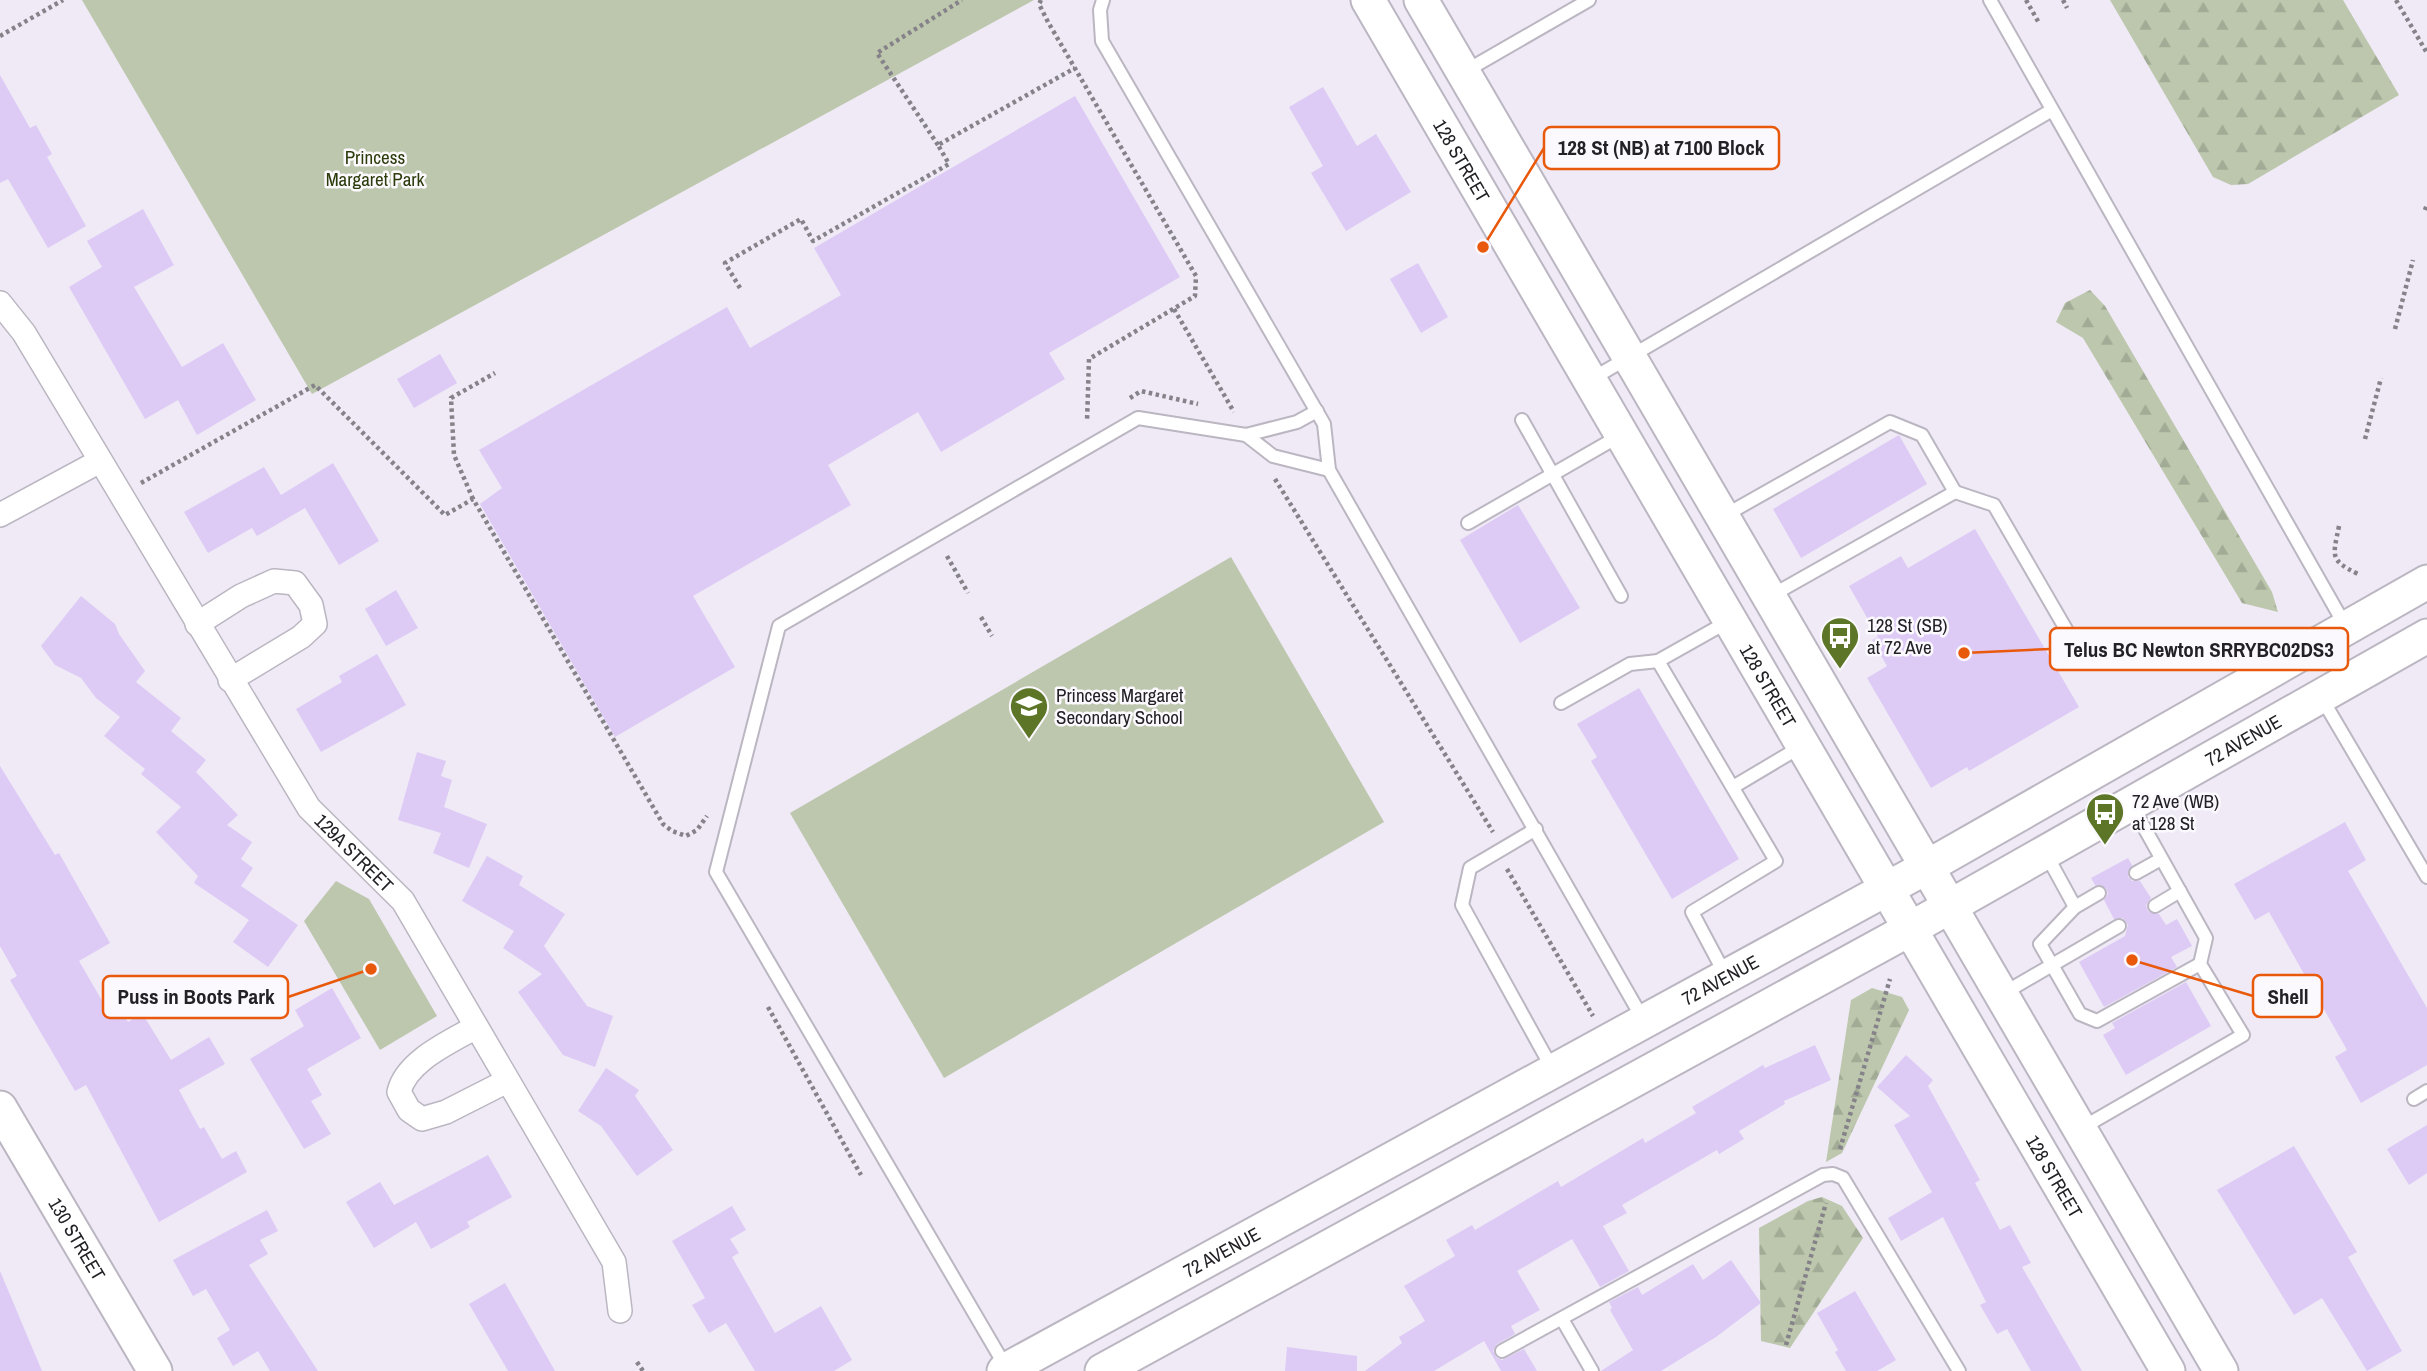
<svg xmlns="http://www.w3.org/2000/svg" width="2427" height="1371" viewBox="0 0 2427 1371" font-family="'Archivo Narrow',sans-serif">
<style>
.forest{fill:url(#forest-firs)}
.green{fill:#bdc7ad}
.building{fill:#ddcbf6}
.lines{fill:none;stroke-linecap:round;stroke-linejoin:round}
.lane-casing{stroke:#bbb6c1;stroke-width:16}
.street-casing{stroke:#bbb6c1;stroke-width:26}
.secondary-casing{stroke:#bbb6c1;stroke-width:37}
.path{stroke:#858289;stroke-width:4.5;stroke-dasharray:3.5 3.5;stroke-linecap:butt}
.lane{stroke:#fff;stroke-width:12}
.street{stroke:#fff;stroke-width:23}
.secondary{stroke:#fff;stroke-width:33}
.labels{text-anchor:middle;stroke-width:5;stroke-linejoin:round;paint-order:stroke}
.park-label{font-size:19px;fill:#2c3b0a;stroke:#fbf9fe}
.street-label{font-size:19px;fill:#232125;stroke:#fbf9fe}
.poi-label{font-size:19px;fill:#232125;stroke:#fbf9fe;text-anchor:start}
.leader{fill:none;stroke:#e8590c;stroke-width:2.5}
.callout-dot{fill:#e8590c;stroke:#fbf9fe;stroke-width:2.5}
.callout{fill:#fbf9fe;stroke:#e8590c;stroke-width:2.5}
.callout-label{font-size:21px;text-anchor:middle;font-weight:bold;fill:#232125}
</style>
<defs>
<pattern id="forest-firs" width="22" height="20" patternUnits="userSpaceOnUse" patternTransform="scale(1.75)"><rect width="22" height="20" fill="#bdc7ad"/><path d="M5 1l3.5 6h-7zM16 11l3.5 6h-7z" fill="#a2ab95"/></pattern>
</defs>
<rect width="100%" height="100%" fill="#efeaf6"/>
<!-- forest -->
<g class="forest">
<path d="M 2110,0 L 2343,0 L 2399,95 L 2248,184 L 2231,185 L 2213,177 Z"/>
<path d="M 2090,290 L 2105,306 L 2272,592 L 2278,612 L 2242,603 L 2083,338 L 2056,322 L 2065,303 Z"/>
<path d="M 1872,988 L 1902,997 L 1909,1010 L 1842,1153 L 1826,1162 L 1851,1000 Z"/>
<path d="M 1822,1197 L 1842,1206 L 1863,1238 L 1790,1348 L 1761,1341 L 1759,1228 L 1808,1201 Z"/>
</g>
<!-- green -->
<g class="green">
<path d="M 82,0 L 1034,0 L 312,394 Z"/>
<path d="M 1231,557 L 1384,822 L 944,1078 L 790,813 Z"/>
<path d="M 336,881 L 369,899 L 437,1016 L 380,1050 L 304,921 Z"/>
</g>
<!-- building -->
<g class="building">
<path d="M 0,75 L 30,128 L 36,125 L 52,154 L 47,157 L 86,226 L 48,248 L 8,179 L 0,183 Z"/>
<path d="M 1323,87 L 1357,146 L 1376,134 L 1411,192 L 1346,231 L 1311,173 L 1323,166 L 1289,107 Z"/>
<path d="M 1075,96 L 1180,277 L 1049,353 L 1065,379 L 941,452 L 918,412 L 828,465 L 851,505 L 693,596 L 735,667 L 615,737 L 480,504 L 502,488 L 479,450 L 727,307 L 750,348 L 841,295 L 814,248 Z"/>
<path d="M 143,209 L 174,265 L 134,287 L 182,367 L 223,343 L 256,400 L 197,435 L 178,400 L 145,419 L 69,287 L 102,267 L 87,241 Z"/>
<path d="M 1418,263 L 1448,317 L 1421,333 L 1390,279 Z"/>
<path d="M 440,354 L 457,383 L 414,408 L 397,379 Z"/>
<path d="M 1899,435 L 1927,484 L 1801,558 L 1773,509 Z"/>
<path d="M 333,463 L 379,541 L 339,565 L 305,508 L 257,536 L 252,528 L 208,553 L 184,512 L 264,467 L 281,495 Z"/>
<path d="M 1518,505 L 1580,608 L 1520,643 L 1460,540 Z"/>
<path d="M 1975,529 L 2079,707 L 1969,771 L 1967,767 L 1931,788 L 1867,678 L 1887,666 L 1872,640 L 1878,637 L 1849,586 L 1901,556 L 1908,568 Z"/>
<path d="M 396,590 L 418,628 L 386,646 L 365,609 Z"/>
<path d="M 81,596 L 115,624 L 119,634 L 145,671 L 136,682 L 181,718 L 171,731 L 206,760 L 196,772 L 238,815 L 227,825 L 252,842 L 241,859 L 253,868 L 241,886 L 298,925 L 268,967 L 233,942 L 249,920 L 194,883 L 198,876 L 156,832 L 181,807 L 141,774 L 145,769 L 104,736 L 120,717 L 96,698 L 81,678 L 55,665 L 41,646 Z"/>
<path d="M 377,654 L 406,705 L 321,752 L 296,709 L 342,682 L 339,676 Z"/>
<path d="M 1639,688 L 1739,859 L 1672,899 L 1591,761 L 1597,757 L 1577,724 Z"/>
<path d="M 417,752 L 446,761 L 441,776 L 452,780 L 444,807 L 487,824 L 469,868 L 433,853 L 441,833 L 398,820 Z"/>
<path d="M 0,766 L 55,855 L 59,853 L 110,943 L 79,961 L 104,1004 L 114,999 L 128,1022 L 142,1013 L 171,1060 L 209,1037 L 225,1064 L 179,1090 L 200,1129 L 204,1127 L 222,1159 L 236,1151 L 247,1172 L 159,1222 L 86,1085 L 75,1091 L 10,980 L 17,976 L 0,946 Z"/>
<path d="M 2345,822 L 2366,860 L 2348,871 L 2427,1008 L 2427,1065 L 2361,1103 L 2335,1057 L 2347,1050 L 2269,912 L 2255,920 L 2234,884 Z"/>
<path d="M 487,856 L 523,876 L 519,885 L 565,914 L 544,946 L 587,1006 L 613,1016 L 595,1067 L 563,1055 L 518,992 L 542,974 L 503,948 L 514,931 L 462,901 Z"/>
<path d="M 2128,858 L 2132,865 L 2128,877 L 2132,881 L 2140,881 L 2151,898 L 2146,905 L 2148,911 L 2159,914 L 2166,925 L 2177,919 L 2192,946 L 2171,957 L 2177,967 L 2104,1007 L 2079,962 L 2125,936 L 2128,925 L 2123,918 L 2114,919 L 2104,900 L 2108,894 L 2106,888 L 2095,885 L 2091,878 Z"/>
<path d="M 2186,982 L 2211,1026 L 2126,1075 L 2103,1035 L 2115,1028 L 2112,1023 Z"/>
<path d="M 332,988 L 361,1038 L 307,1069 L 322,1095 L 311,1101 L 331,1134 L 304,1149 L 250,1059 L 304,1026 L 295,1010 Z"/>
<path d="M 1815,1045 L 1831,1080 L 1784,1101 L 1785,1104 L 1739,1131 L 1744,1139 L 1719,1154 L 1717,1150 L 1622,1205 L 1627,1213 L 1603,1226 L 1629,1271 L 1600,1287 L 1572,1239 L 1517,1271 L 1540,1310 L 1511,1326 L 1515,1334 L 1497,1344 L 1493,1351 L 1497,1358 L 1502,1360 L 1524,1349 L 1537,1371 L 1501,1371 L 1484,1341 L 1434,1371 L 1365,1371 L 1402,1343 L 1399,1337 L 1425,1321 L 1404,1286 L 1455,1256 L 1446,1240 L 1472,1225 L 1475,1230 L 1558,1181 L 1561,1187 L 1643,1138 L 1645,1143 L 1696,1113 L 1692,1107 L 1763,1065 L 1765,1068 Z"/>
<path d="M 1906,1055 L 1933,1080 L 1928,1086 L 1980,1180 L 1975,1183 L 2000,1230 L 2010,1225 L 2031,1263 L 2022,1267 L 2082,1371 L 2031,1371 L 2007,1329 L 1997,1334 L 1980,1305 L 1986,1302 L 1943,1217 L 1901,1241 L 1888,1218 L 1932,1192 L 1894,1125 L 1910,1116 L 1877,1087 Z"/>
<path d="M 606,1068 L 639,1090 L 635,1096 L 673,1150 L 637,1176 L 601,1126 L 578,1111 Z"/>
<path d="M 2427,1125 L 2427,1173 L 2409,1185 L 2387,1149 Z"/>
<path d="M 2294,1146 L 2357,1252 L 2348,1257 L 2402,1351 L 2367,1371 L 2322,1298 L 2294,1315 L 2217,1190 Z"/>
<path d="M 488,1155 L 512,1197 L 467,1222 L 470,1227 L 431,1249 L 416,1222 L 374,1248 L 346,1202 L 380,1182 L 394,1205 Z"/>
<path d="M 732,1206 L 746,1230 L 730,1239 L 739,1253 L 732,1257 L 775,1333 L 821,1306 L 852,1360 L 834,1371 L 755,1371 L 726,1323 L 709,1333 L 692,1305 L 705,1298 L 672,1241 Z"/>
<path d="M 267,1210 L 278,1231 L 260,1240 L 268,1254 L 249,1265 L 318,1371 L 270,1371 L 258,1351 L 233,1366 L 217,1338 L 230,1330 L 206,1289 L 193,1296 L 173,1260 Z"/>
<path d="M 1731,1260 L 1761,1303 L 1716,1337 L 1661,1371 L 1601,1371 L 1633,1350 L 1610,1310 L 1612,1308 L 1609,1302 L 1638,1287 L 1642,1295 L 1693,1264 L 1703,1280 Z"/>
<path d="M 0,1271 L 42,1371 L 0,1371 Z"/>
<path d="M 505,1283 L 555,1371 L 508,1371 L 469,1304 Z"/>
<path d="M 1855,1291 L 1896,1360 L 1877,1371 L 1846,1371 L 1835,1352 L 1838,1350 L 1817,1313 Z"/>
<path d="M 1287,1347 L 1357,1356 L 1357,1371 L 1285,1371 Z"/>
</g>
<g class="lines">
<!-- lane casing -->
<g class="lane-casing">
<g id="lane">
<path d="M 1103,0 L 1100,10 L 1102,41 L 1324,424 L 1329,470 L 1644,1021"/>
<path d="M 1990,0 L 2346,627"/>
<path d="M 1464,72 L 1589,0"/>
<path d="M 1590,380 L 2052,110"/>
<path d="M 1522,420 L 1621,596"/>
<path d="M 1246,435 L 1273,456 L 1329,470"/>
<path d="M 1955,492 L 1994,505 L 2067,631"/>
<path d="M 1722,517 L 1890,422 L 1922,435 L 1955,492 L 1769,597"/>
<path d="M 1468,523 L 1621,435"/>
<path d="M 2321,697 L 2427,877"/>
<path d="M 1561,703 L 1630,664 L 1658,661"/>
<path d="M 1733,787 L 1802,746"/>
<path d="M 1536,829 L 1470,868 L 1462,905 L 1553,1070"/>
<path d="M 2046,854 L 2075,907 L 2040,944 L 2080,1014 L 2097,1021 L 2200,964"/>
<path d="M 2136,873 L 2161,859"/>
<path d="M 2155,906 L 2180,891"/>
<path d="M 2075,907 L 2099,893"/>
<path d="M 1726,976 L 1692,912 L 1776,861 L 1658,661 L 1729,621"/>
<path d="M 2004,993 L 2119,926"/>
<path d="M 2414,1099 L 2427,1091"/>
<path d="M 2080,1129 L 2243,1035 L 2200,964 L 2206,938 L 2131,804"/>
<path d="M 1562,1319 L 1592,1371"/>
<path d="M 1502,1351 L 1823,1175 L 1833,1174 L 1843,1178 L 1959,1371"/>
<path d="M 1007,1369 L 716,872 L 779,626 L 1138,418 L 1246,435 L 1297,422 L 1317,411"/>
</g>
</g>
<!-- street casing -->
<g class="street-casing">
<g id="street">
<path id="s1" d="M 0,303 L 24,333 L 309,808 L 403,901 L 614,1262 L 620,1311"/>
<path d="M 0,515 L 100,461"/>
<path d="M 197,624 L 241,596 L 274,581 L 295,583 L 311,605 L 315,624 L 301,637 L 230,680"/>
<path d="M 476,1027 C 450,1042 406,1061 399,1092 L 409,1110 L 422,1119 L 446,1112 L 507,1081"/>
</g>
</g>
<!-- secondary casing -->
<g class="secondary-casing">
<g id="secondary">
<path id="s2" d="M 1368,0 L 2168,1371"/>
<path d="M 1421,0 L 2221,1371"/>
<path id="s3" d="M 0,1108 L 155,1371"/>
<path id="s4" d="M 1004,1371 L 1925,868 L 2427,582"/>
<path id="s5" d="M 1102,1371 L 1910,929 L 2427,636"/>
</g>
</g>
<!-- path -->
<g class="path">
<path d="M 1041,0 L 1039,4 L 1048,22 L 1196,276 L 1195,296 L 1089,359 L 1087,422"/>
<path d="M 2026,0 L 2039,23"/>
<path d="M 2063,0 L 2067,8"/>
<path d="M 2396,0 L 2427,53"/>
<path d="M 0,36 L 63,0"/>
<path d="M 938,145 L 877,53 L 962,0"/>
<path d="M 2425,210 L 2427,204"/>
<path d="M 740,288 L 725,263 L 801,219 L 813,241 L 949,164 L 938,145 L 1075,68"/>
<path d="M 1174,309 L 1234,412"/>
<path d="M 2395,329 L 2413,260"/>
<path d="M 1130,398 L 1141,391 L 1198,404"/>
<path d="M 2365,439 L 2381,378"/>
<path d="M 1275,479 L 1493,832"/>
<path d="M 141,483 L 315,385 L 445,515 L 473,499 L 663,824 L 672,831 L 686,836 L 697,830 L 707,816"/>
<path d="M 473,499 L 454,455 L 451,398 L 495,373"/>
<path d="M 2339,526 C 2333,556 2329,560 2358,574"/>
<path d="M 947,556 L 968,593"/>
<path d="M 981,617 L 992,636"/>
<path d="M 1507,869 L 1593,1016"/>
<path d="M 768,1007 L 861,1175"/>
<path d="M 1840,1149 L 1890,979"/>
<path d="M 1786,1345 L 1826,1203"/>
<path d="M 637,1362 L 643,1371"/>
</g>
<!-- lane -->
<use href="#lane" class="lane"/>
<!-- street -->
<use href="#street" class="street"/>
<!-- secondary -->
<use href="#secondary" class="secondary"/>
</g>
<!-- icons -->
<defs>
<g id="bus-pin" transform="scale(2.0125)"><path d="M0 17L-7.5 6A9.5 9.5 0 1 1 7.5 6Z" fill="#5c7527" stroke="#fbf9fe"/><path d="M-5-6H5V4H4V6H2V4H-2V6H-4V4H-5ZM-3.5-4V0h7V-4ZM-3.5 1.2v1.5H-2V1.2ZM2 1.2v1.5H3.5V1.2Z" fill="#fff"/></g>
<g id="school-pin" transform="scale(2.0125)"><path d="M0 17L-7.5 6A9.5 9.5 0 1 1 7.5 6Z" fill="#5c7527" stroke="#fbf9fe"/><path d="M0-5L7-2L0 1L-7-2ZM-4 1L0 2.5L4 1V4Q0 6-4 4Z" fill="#fff"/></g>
</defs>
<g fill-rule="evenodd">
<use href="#bus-pin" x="1840" y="636"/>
<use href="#school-pin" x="1029" y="706"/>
<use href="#bus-pin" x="2105" y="812"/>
</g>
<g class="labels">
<!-- park labels -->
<g class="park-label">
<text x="375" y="164">Princess<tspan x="375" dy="22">Margaret Park</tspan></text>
</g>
<!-- street labels -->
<g class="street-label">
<text dy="7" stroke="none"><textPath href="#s2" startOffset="186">128 STREET</textPath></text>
<text dy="7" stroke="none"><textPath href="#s2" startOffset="794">128 STREET</textPath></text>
<text dy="7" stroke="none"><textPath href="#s5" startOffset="1304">72 AVENUE</textPath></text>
<text dy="7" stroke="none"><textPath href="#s1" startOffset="656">129A STREET</textPath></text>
<text dy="7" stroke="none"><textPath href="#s4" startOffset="816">72 AVENUE</textPath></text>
<text dy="7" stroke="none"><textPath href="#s2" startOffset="1362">128 STREET</textPath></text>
<text dy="7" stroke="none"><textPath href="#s3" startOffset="152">130 STREET</textPath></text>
<text dy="7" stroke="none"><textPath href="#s4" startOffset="248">72 AVENUE</textPath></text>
</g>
<!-- poi labels -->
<g class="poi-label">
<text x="1867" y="632">128 St (SB)<tspan x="1867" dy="22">at 72 Ave</tspan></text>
<text x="1056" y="702">Princess Margaret<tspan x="1056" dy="22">Secondary School</tspan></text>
<text x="2132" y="808">72 Ave (WB)<tspan x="2132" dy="22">at 128 St</tspan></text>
</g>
</g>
<!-- callouts -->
<path class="leader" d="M1483 247L1544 148M1964 653L2050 649M2132 960L2253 996M371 969L288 997"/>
<g class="callout-dot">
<circle cx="1483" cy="247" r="7"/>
<circle cx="1964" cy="653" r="7"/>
<circle cx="2132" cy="960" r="7"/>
<circle cx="371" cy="969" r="7"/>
</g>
<g class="callout">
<rect x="1544" y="127" width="235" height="42" rx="7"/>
<rect x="2050" y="628" width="298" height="42" rx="7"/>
<rect x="2253" y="975" width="69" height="42" rx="7"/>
<rect x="103" y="976" width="185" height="42" rx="7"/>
</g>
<g class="callout-label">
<text x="1661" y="155">128 St (NB) at 7100 Block</text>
<text x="2199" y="657">Telus BC Newton SRRYBC02DS3</text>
<text x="2288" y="1004">Shell</text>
<text x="196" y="1004">Puss in Boots Park</text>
</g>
</svg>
